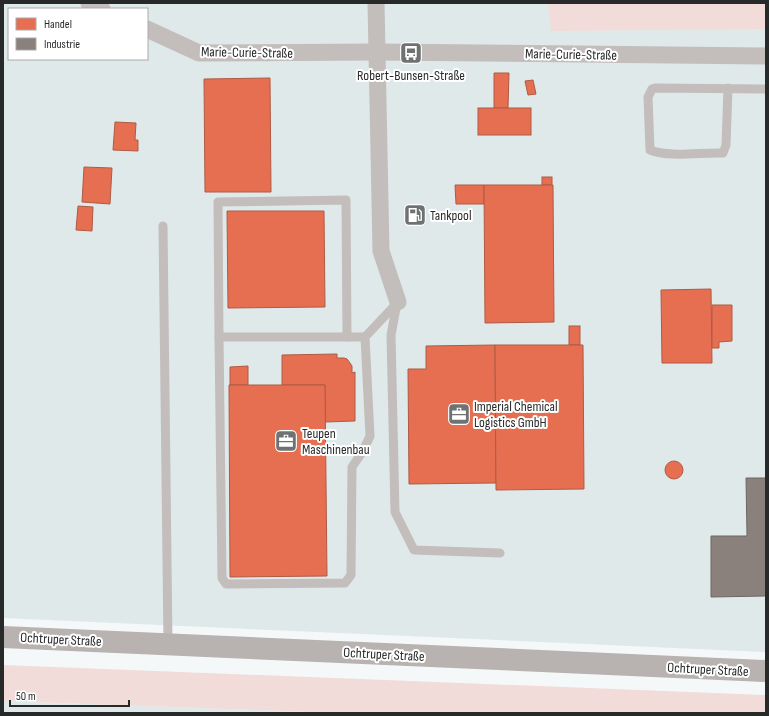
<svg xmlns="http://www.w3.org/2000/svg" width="769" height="716" viewBox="0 0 769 716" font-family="'Sofia Sans Condensed',sans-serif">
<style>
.built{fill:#dfe9ea;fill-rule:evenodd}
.green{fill:#f1dcd9}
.shops{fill:#e76f51;stroke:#ae5a45}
.industry{fill:#8a817c;stroke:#6d6763}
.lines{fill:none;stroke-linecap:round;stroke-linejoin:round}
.service{stroke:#c3bdbc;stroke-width:9}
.minor{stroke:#c3bdbc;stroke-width:17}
.secondary{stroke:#b8b2b1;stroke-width:22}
.labels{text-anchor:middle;stroke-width:4;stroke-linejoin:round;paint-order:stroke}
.street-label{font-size:14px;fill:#282a2a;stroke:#fff}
.poi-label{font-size:14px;fill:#282a2a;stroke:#fff;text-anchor:start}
</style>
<rect width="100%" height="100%" fill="#f4f8f8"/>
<!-- built -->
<g class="built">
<path d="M 3,3 L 766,3 L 766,652 L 3,618 ZM 9,9 L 147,9 L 147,59 L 9,59 Z"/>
<path d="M 3,701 L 337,713 L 3,713 Z"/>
</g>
<!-- green -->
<g class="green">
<path d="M 548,3 L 766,3 L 766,29 L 551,31 Z"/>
<path d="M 3,665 L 766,695 L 766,713 L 337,713 L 3,701 Z"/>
</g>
<!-- shops -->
<g class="shops">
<path d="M 494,73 L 509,73 L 508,108 L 494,108 Z"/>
<path d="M 270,78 L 271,192 L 205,192 L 204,79 Z"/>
<path d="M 533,80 L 536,94 L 528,95 L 525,81 Z"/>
<rect x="478" y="108" width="53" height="27"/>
<path d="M 115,122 L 136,123 L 135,140 L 138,140 L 138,151 L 113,150 Z"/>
<path d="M 84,167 L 112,168 L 110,204 L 82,202 Z"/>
<rect x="542" y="177" width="10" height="8"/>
<path d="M 455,185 L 484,185 L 484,204 L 456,204 Z"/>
<path d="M 484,185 L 553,185 L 554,322 L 485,323 Z"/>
<path d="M 78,206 L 93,207 L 92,231 L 76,230 Z"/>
<path d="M 227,211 L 324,211 L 325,307 L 228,308 Z"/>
<path d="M 711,289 L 712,363 L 662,363 L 661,290 Z"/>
<path d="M 712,305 L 732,305 L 732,341 L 719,342 L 719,348 L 712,348 Z"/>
<rect x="569" y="326" width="11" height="19"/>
<path d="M 495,345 L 496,483 L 409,484 L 408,369 L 426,369 L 426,346 Z"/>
<path d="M 495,345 L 583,345 L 584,489 L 496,490 Z"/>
<path d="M 337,354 L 337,358 L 344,358 L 347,359 L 350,363 L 352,366 L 352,373 L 355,372 L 355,421 L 325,422 L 325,385 L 282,385 L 282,355 Z"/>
<path d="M 248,366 L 248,385 L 230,385 L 230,367 Z"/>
<path d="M 229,385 L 325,385 L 327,576 L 230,577 Z"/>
<circle cx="674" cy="470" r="9"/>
</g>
<!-- industry -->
<path class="industry" d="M 746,478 L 766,478 L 766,596 L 711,597 L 711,536 L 747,536 Z"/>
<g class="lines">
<!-- service -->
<g class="service">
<path d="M 728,88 L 726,145 L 723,153 C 701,152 670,158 650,150 L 648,97 L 652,89 L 655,88 L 766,89"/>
<path d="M 163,226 L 168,644"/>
<path d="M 397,303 L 391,335 L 395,512 L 414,550 L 500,553"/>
<path d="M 219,337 L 218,202 L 346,200 L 347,337"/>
<path d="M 365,337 L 219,337 L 222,578 L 226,584 L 345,583 L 351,575 L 352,467 L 363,451 L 370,436 L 365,337 L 398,302"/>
</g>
<!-- minor -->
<g class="minor">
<path d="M 89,3 L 102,9"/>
<path d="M 376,3 L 381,251 L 398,302"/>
<path d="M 147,29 L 199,53 L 376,52 L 766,56"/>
</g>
<!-- secondary -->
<path class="secondary" d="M 3,637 L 766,671"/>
</g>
<!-- icons -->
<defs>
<g id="bus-square" transform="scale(1.15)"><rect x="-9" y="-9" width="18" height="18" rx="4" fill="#6f7272" stroke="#fff"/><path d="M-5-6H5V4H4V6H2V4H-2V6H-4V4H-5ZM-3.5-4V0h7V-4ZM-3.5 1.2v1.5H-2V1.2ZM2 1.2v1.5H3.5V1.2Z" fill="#fff"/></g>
<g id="fuel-square" transform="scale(1.15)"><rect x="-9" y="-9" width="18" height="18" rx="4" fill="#6f7272" stroke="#fff"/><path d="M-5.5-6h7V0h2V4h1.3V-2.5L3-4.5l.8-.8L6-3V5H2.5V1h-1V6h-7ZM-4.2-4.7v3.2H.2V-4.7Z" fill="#fff"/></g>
<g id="office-square" transform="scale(1.15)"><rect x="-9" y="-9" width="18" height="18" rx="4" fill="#6f7272" stroke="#fff"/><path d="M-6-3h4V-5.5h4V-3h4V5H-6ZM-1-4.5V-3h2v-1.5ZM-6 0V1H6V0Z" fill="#fff"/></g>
</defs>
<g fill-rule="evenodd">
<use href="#bus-square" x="411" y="53"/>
<use href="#fuel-square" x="415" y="215"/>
<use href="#office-square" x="459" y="414"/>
<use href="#office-square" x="286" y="441"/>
</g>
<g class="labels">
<!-- street labels -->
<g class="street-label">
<text transform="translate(247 52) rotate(1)" y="5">Marie-Curie-Straße</text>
<text transform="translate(571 54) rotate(1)" y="5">Marie-Curie-Straße</text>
<text transform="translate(61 639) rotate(3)" y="5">Ochtruper Straße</text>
<text transform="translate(384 654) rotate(3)" y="5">Ochtruper Straße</text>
<text transform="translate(708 669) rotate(3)" y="5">Ochtruper Straße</text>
</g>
<!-- poi labels -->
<g class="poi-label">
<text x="411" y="80" text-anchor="middle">Robert-Bunsen-Straße</text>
<text x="430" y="220">Tankpool</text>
<text x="474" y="411">Imperial Chemical<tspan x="474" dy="16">Logistics GmbH</tspan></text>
<text x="302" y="438">Teupen<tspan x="302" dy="16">Maschinenbau</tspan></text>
</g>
</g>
<!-- border -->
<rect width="769" height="716" fill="none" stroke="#282a2a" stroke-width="8"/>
<!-- legend -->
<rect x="8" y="8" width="140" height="52" fill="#ffffff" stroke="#a9aaaa"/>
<rect x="16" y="18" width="20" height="12" fill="#e76f51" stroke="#a9aaaa"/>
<text x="44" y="28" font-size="12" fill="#282a2a">Handel</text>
<rect x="16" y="38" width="20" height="12" fill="#8a817c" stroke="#a9aaaa"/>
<text x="44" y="48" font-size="12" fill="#282a2a">Industrie</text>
<!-- scale -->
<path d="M10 700v6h119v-6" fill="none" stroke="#282a2a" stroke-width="2"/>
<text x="16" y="700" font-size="12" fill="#282a2a" stroke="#ffffff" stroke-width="3" paint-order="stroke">50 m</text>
</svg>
